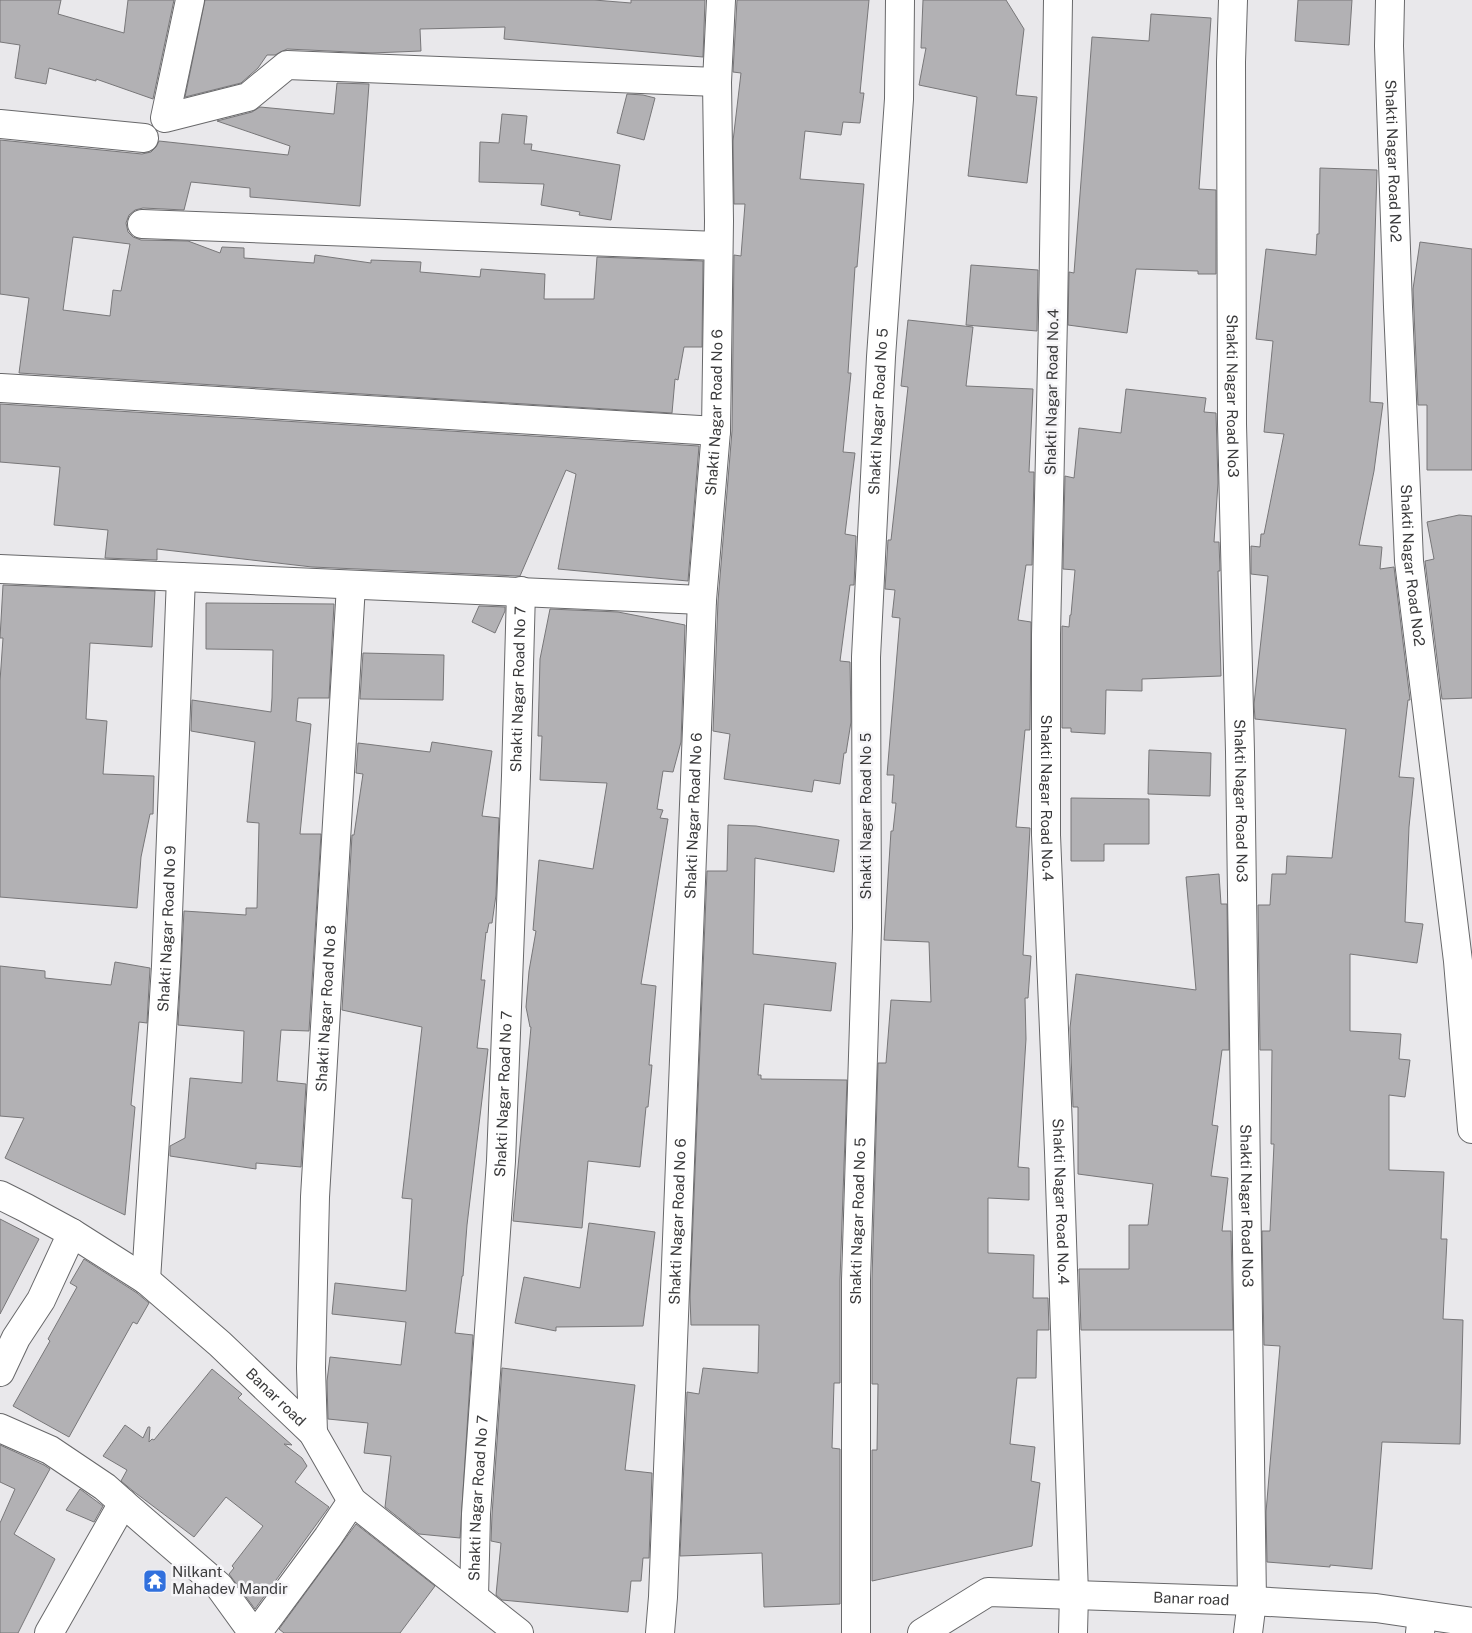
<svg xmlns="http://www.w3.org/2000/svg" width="1472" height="1633" viewBox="0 0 1472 1633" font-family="'Public Sans',sans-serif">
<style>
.building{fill:#b2b1b4;stroke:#787779;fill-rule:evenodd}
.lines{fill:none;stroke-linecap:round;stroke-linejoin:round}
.street-casing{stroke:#68686a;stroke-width:30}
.secondary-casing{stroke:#68686a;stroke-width:30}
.street{stroke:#fff;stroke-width:28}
.secondary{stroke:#fff;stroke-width:28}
.labels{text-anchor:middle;stroke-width:5;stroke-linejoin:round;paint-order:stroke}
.street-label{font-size:15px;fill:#3a3a3b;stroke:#f6f5f8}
.poi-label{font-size:15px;fill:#3a3a3b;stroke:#f6f5f8;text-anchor:start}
</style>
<rect width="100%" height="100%" fill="#e9e8eb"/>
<!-- building -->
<g class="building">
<path d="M 0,0 L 61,0 L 58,14 L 124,33 L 128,0 L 174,0 L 153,99 L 96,79 L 96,81 L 49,68 L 46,84 L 15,78 L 20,45 L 0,42 Z"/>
<path d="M 205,0 L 594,0 L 631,3 L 631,0 L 705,0 L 703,57 L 504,39 L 505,27 L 420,29 L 421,51 L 372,53 L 287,49 L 275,55 L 267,55 L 258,68 L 241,83 L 185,97 Z"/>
<path d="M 737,0 L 869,0 L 860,93 L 864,93 L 860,123 L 843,122 L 841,135 L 805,131 L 800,179 L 864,184 L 857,267 L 855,267 L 848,373 L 851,373 L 843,452 L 855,453 L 845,534 L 856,536 L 854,585 L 850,585 L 840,661 L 850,662 L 851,722 L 846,753 L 844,753 L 840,784 L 814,780 L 812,792 L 724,779 L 730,734 L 713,731 L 718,601 L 732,431 L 734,255 L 741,256 L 745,204 L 734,204 L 733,141 L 741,73 L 733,72 Z"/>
<path d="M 923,0 L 1006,0 L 1024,29 L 1016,95 L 1037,97 L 1027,183 L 968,176 L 977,97 L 919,85 L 926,48 L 921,48 Z"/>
<path d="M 1298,0 L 1352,0 L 1349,45 L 1295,41 Z"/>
<path d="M 1151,14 L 1211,18 L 1199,189 L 1216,190 L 1216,274 L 1198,274 L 1198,271 L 1136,269 L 1127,333 L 1068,325 L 1069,272 L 1074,273 L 1092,37 L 1149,41 Z"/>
<path d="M 337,83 L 369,84 L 360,206 L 250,197 L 250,188 L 191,182 L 184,210 L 143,208 L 135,210 L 129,215 L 126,223 L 128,232 L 133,237 L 141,240 L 188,241 L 220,253 L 222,247 L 244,248 L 244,258 L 314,263 L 315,255 L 371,263 L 371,260 L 421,262 L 420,272 L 480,277 L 481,269 L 545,274 L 544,299 L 594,299 L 597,257 L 703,261 L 702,347 L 684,347 L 678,380 L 675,379 L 672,413 L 19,373 L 29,298 L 0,294 L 0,140 L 142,154 L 151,152 L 156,147 L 159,141 L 288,155 L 290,146 L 217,121 L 252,112 L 260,107 L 334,114 ZM 73,237 L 130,244 L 121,291 L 113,290 L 110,316 L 63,310 Z"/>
<path d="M 627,94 L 643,95 L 655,98 L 644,140 L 617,133 Z"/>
<path d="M 502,114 L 527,116 L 524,144 L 532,144 L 531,150 L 620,165 L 611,220 L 579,215 L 580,212 L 541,205 L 544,184 L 479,182 L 480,142 L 499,143 Z"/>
<path d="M 1320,168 L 1377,170 L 1370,402 L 1383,403 L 1374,471 L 1359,545 L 1382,547 L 1380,569 L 1394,567 L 1410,700 L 1408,700 L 1399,777 L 1414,778 L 1409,827 L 1405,922 L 1423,924 L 1417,963 L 1350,954 L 1350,1031 L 1401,1034 L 1399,1059 L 1410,1060 L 1405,1097 L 1389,1095 L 1389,1170 L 1444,1172 L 1441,1239 L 1447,1239 L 1443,1319 L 1463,1320 L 1460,1444 L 1382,1442 L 1372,1569 L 1330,1565 L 1330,1567 L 1267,1562 L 1266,1512 L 1280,1346 L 1264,1345 L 1262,1231 L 1270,1231 L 1274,1144 L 1271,1144 L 1272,1050 L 1260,1050 L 1258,905 L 1270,905 L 1272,874 L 1286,874 L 1287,856 L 1332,858 L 1346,729 L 1255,719 L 1254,704 L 1268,576 L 1251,574 L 1251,546 L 1260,547 L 1261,534 L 1264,534 L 1284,434 L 1264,432 L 1273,341 L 1256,339 L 1266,249 L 1316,255 L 1317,234 L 1319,234 Z"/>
<path d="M 1420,242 L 1472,249 L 1472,470 L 1427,470 L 1427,405 L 1418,405 L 1413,289 Z"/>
<path d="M 971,265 L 1038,270 L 1037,331 L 966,325 Z"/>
<path d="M 908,320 L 973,327 L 966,386 L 1033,389 L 1029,472 L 1034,472 L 1032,565 L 1026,565 L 1018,620 L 1031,622 L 1030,730 L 1025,730 L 1016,827 L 1030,828 L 1023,955 L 1031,956 L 1028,998 L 1025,998 L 1026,1039 L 1018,1167 L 1029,1168 L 1029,1200 L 988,1198 L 988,1253 L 1034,1255 L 1033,1298 L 1048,1298 L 1049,1330 L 1037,1330 L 1036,1378 L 1017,1378 L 1010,1444 L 1035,1447 L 1031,1481 L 1040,1483 L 1032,1546 L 872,1581 L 872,1450 L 877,1450 L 878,1384 L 872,1384 L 872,1280 L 878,1063 L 886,1063 L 891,1000 L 931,1002 L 929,942 L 884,940 L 891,831 L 893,831 L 896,803 L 892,803 L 894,775 L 887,775 L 900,618 L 892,617 L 895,590 L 885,589 L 888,540 L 891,540 L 908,387 L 901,386 Z"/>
<path d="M 1126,389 L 1206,398 L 1204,412 L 1216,413 L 1218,483 L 1214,542 L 1219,542 L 1220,571 L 1218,571 L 1221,676 L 1142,679 L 1142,691 L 1106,690 L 1105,734 L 1071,732 L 1071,728 L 1062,728 L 1062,626 L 1069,627 L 1070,615 L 1071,615 L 1075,570 L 1063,569 L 1065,476 L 1074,478 L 1079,428 L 1121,433 Z"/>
<path d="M 0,404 L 699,446 L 688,581 L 558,569 L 576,474 L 566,470 L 520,576 L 518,576 L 312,567 L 157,549 L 157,560 L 105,558 L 108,530 L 54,525 L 60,467 L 0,462 Z"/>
<path d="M 1459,515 L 1472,516 L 1472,698 L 1442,699 L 1425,561 L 1434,559 L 1427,522 Z"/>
<path d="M 3,585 L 155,591 L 152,647 L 90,643 L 86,719 L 107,721 L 103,774 L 154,776 L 153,814 L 150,814 L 141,857 L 137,908 L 0,897 L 0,681 L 3,638 L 0,638 Z"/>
<path d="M 206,603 L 334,604 L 329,698 L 298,698 L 296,721 L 311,724 L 300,834 L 321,834 L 309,1031 L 281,1030 L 277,1081 L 306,1084 L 301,1167 L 256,1163 L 256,1169 L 170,1156 L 170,1146 L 185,1138 L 190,1078 L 242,1083 L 244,1031 L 178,1025 L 184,911 L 246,915 L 246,908 L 257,908 L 259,823 L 247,822 L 255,742 L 191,731 L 192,700 L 271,712 L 272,698 L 273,650 L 206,649 Z"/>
<path d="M 479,606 L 505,607 L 505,611 L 495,633 L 472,622 Z"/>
<path d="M 550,609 L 618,612 L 685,625 L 681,742 L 673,772 L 663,771 L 657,809 L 663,810 L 660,818 L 668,819 L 641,984 L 656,986 L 649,1065 L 652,1065 L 648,1107 L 646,1107 L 640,1167 L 588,1161 L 582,1228 L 513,1221 L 531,1027 L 530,1027 L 526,1007 L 529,971 L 536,931 L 533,930 L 539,860 L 593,869 L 607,783 L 540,780 L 542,736 L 538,736 L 540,659 Z"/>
<path d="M 363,653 L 444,655 L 443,700 L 360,699 Z"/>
<path d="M 432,742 L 492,751 L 482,816 L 499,818 L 496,895 L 492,923 L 489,923 L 487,933 L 486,932 L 481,980 L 485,980 L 477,1048 L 488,1049 L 467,1225 L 463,1276 L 462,1276 L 455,1333 L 473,1335 L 460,1538 L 419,1534 L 385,1507 L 391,1456 L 364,1453 L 368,1423 L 328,1419 L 327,1381 L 330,1357 L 401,1365 L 406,1322 L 332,1314 L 335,1283 L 406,1291 L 412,1199 L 402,1198 L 422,1027 L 342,1010 L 352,835 L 354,835 L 363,774 L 356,773 L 358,743 L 430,752 Z"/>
<path d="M 1149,750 L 1211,753 L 1210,796 L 1148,794 Z"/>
<path d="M 1071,798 L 1149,799 L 1149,844 L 1104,844 L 1104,861 L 1071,861 Z"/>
<path d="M 728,825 L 756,826 L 839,840 L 834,872 L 755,858 L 753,954 L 836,963 L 831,1011 L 764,1004 L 758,1075 L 761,1075 L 761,1079 L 847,1080 L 840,1280 L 840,1383 L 834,1383 L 832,1448 L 840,1449 L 840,1604 L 764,1607 L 762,1553 L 680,1556 L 687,1392 L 699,1394 L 703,1368 L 758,1373 L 759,1325 L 691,1325 L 690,1297 L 707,871 L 727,871 Z"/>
<path d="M 1219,874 L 1221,904 L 1227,904 L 1229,1050 L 1222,1050 L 1212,1125 L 1218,1126 L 1211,1176 L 1228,1178 L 1222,1231 L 1231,1231 L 1233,1330 L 1081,1330 L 1079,1269 L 1129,1269 L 1129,1225 L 1148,1225 L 1153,1184 L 1078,1174 L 1078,1107 L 1073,1107 L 1070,1028 L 1076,974 L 1196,990 L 1186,877 Z"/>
<path d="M 115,962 L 150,968 L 147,1023 L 139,1022 L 131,1105 L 135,1107 L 125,1215 L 5,1158 L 24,1118 L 0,1116 L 0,966 L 45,971 L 45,978 L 111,985 Z"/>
<path d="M 0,1219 L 39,1239 L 0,1314 Z"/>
<path d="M 589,1223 L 655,1232 L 643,1326 L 556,1327 L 556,1331 L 515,1323 L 524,1277 L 580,1288 Z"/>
<path d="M 84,1259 L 137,1293 L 149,1303 L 137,1324 L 133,1322 L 69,1437 L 13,1406 L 50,1341 L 48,1339 L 77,1287 L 70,1283 Z"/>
<path d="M 502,1368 L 635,1385 L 625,1470 L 652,1473 L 649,1558 L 643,1558 L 641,1581 L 631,1581 L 628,1612 L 502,1600 L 496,1595 L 501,1543 L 491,1541 L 492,1515 Z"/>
<path d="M 212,1369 L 242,1394 L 238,1398 L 292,1445 L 284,1444 L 302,1458 L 307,1466 L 295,1482 L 329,1507 L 255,1609 L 229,1574 L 234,1568 L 232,1566 L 263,1526 L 226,1497 L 194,1537 L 133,1491 L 121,1481 L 127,1470 L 103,1456 L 125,1425 L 143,1438 L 148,1427 L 150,1427 L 149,1442 L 152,1439 L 154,1440 Z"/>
<path d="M 0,1445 L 44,1465 L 50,1469 L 14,1534 L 55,1559 L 18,1633 L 0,1633 L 0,1523 L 15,1489 L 0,1482 Z"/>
<path d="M 80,1489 L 103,1506 L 94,1522 L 66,1510 Z"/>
<path d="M 356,1524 L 435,1586 L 400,1633 L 284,1633 L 279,1629 Z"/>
</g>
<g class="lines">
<!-- street casing -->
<g class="street-casing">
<g id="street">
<path d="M 190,0 L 165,118 L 248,97 L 287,65 L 717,82"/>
<path id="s1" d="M 1058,0 L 1053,317 L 1046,635 L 1046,835 L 1059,1152 L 1074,1594 L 1073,1633"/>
<path id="s2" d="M 1233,0 L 1231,62 L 1232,424 L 1240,752 L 1252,1601 L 1248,1633"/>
<path id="s3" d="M 1390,0 L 1389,46 L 1398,307 L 1409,561 L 1458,961 L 1472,1129"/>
<path d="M 0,124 L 144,138"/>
<path d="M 142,224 L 718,246"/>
<path d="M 1,388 L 716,431"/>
<path d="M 0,569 L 702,600"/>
<path id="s4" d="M 146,1280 L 166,966 L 181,577"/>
<path d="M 0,1372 L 16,1338 L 41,1300 L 72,1233"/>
<path d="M 0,1428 L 50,1450 L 105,1487 L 123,1503"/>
<path id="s5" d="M 313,1433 L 311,1368 L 315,1197 L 351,585"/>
<path id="s6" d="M 474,1597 L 476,1514 L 501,1161 L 516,776 L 521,591"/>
<path d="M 49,1633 L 123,1503 L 219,1586 L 253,1633"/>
<path d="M 257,1633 L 328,1537 L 352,1501"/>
<path id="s7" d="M 660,1633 L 663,1597 L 702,600 L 716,431 L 719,221 L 717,82 L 721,0"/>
<path id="s8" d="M 856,1633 L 856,1280 L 867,928 L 866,657 L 881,357 L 899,99 L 900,0"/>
<path d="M 1420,1633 L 1422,1615"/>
</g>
</g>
<!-- secondary casing -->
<g class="secondary-casing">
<g id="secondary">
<path id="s9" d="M 0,1195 L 26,1208 L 72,1233 L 146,1280 L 220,1344 L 313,1433 L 352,1501 L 519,1633"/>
<path id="s10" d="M 922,1633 L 988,1592 L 1252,1601 L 1376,1608 L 1472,1622"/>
</g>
</g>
<!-- street -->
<use href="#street" class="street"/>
<!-- secondary -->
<use href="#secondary" class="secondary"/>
</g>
<!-- icons -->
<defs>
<g id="temple-square" transform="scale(1.25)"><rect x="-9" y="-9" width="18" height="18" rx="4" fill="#3170dd" stroke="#f6f5f8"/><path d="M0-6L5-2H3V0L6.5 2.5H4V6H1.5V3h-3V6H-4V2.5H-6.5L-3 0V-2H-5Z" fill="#fff"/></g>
</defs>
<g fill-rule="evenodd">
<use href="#temple-square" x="155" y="1581"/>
</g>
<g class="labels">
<!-- street labels -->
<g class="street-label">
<text dy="5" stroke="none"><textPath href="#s3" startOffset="161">Shakti Nagar Road No2</textPath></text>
<text transform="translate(1052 392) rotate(-89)" y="5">Shakti Nagar Road No.4</text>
<text dy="5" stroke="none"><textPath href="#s2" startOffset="396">Shakti Nagar Road No3</textPath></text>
<text dy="5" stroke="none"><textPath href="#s8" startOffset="1222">Shakti Nagar Road No 5</textPath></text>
<text dy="5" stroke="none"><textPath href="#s7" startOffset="1222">Shakti Nagar Road No 6</textPath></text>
<text dy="5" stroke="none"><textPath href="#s3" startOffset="566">Shakti Nagar Road No2</textPath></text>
<text dy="5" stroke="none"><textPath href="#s6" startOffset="909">Shakti Nagar Road No 7</textPath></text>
<text dy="5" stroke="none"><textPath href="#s1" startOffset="798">Shakti Nagar Road No.4</textPath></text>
<text dy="5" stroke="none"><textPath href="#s2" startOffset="801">Shakti Nagar Road No3</textPath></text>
<text dy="5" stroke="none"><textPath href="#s7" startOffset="818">Shakti Nagar Road No 6</textPath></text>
<text transform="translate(866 816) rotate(-90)" y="5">Shakti Nagar Road No 5</text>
<text dy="5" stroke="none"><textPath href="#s4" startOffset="352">Shakti Nagar Road No 9</textPath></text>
<text dy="5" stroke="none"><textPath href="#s5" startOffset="425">Shakti Nagar Road No 8</textPath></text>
<text dy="5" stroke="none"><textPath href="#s6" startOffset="504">Shakti Nagar Road No 7</textPath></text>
<text dy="5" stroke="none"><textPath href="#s1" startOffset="1202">Shakti Nagar Road No.4</textPath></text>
<text dy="5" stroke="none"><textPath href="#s2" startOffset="1206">Shakti Nagar Road No3</textPath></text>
<text dy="5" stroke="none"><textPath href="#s7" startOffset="412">Shakti Nagar Road No 6</textPath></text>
<text dy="5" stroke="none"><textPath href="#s8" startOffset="412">Shakti Nagar Road No 5</textPath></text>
<text dy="5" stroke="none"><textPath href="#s9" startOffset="344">Banar road</textPath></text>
<text dy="5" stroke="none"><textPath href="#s6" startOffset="99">Shakti Nagar Road No 7</textPath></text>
<text dy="5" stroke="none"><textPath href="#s10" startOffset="281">Banar road</textPath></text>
</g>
<!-- poi labels -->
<g class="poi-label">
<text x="172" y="1577">Nilkant<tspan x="172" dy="17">Mahadev Mandir</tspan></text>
</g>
</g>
</svg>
